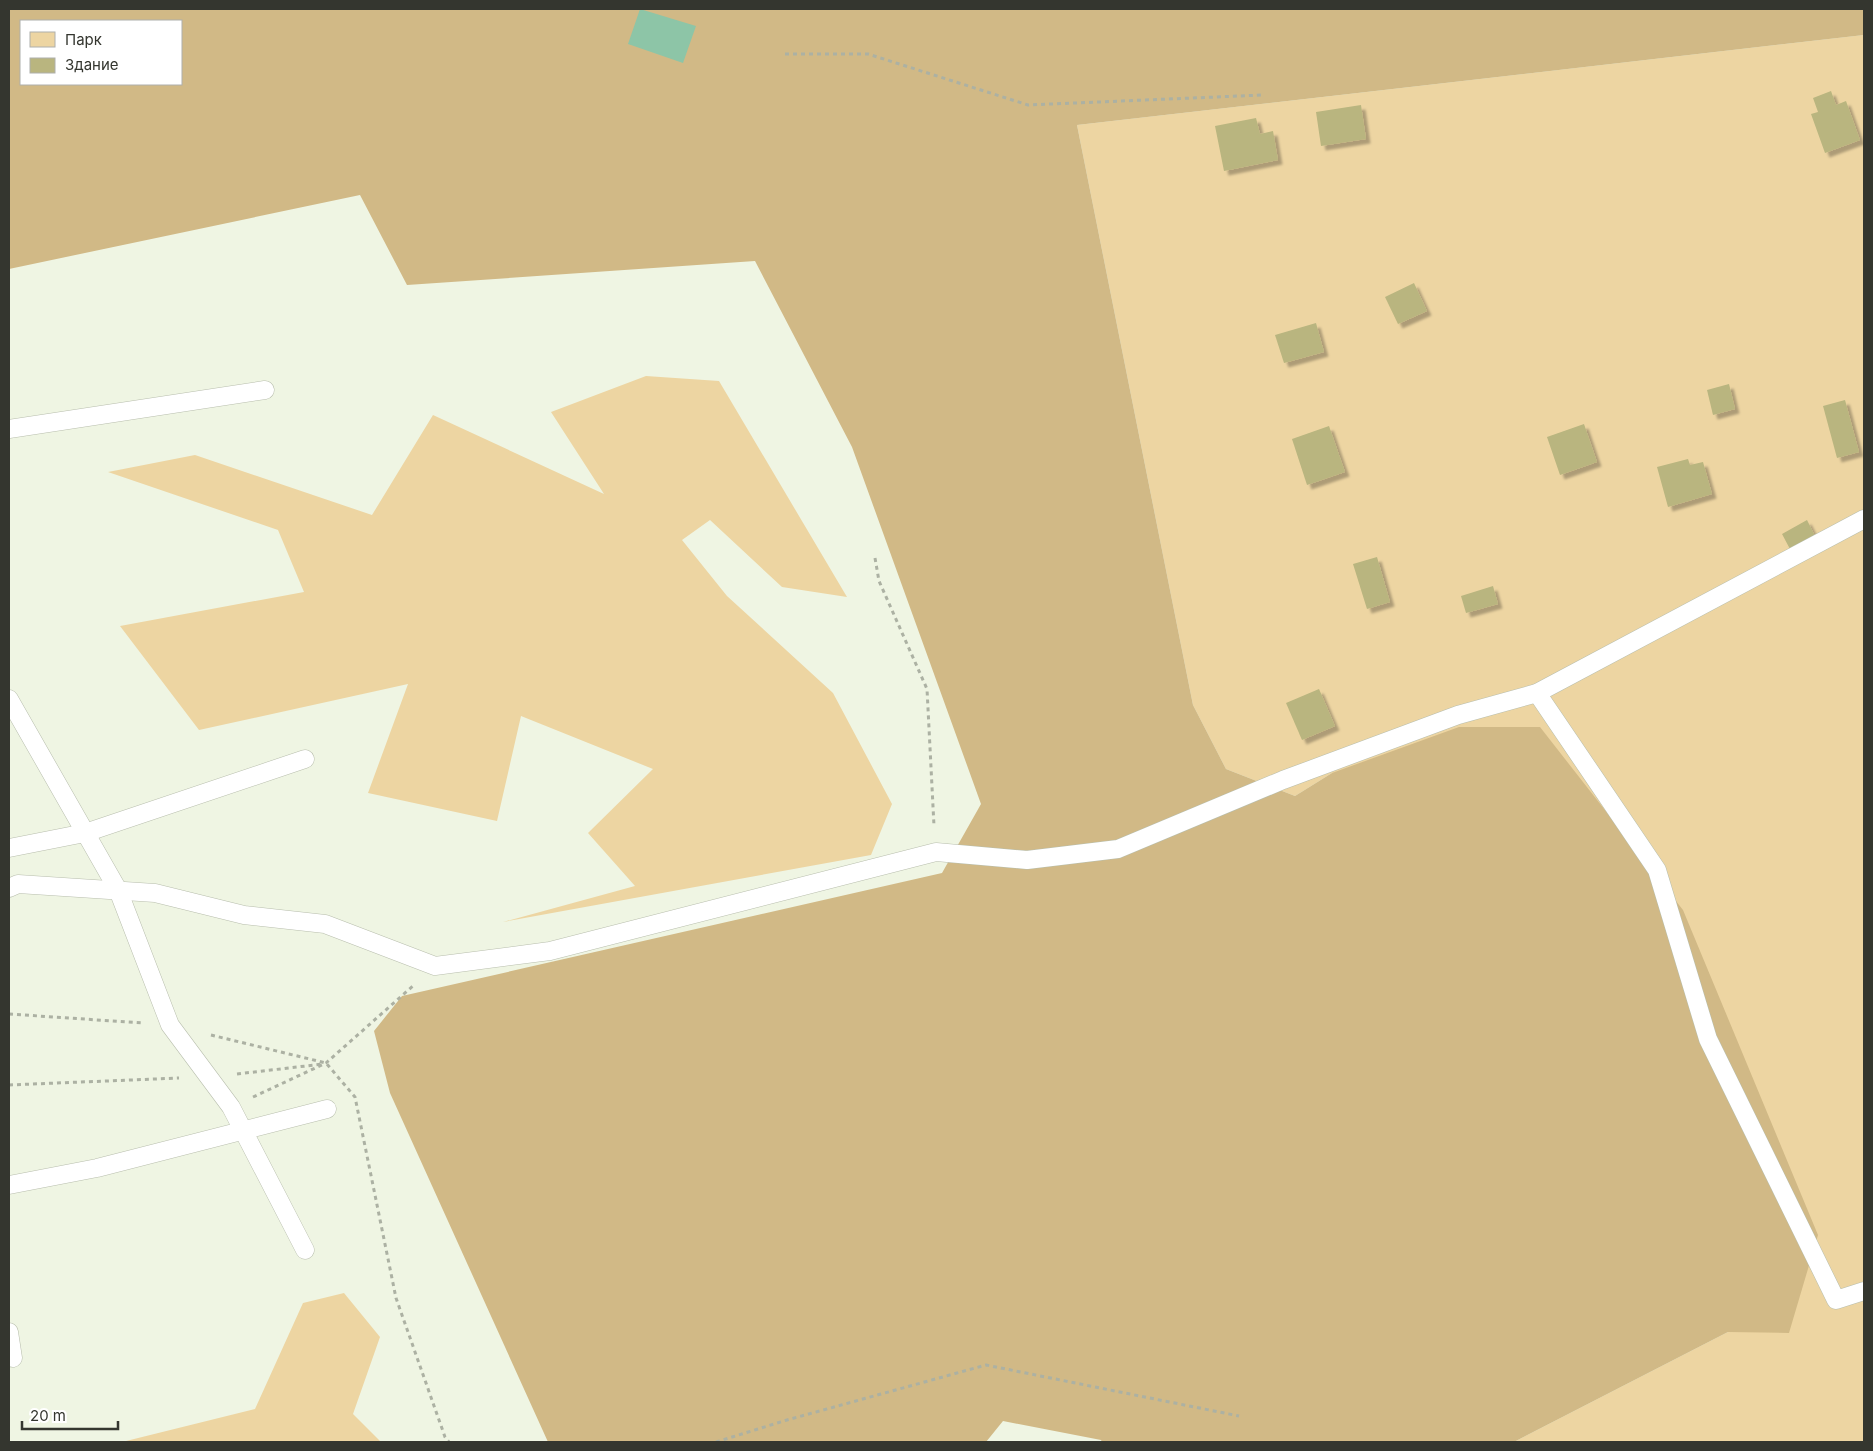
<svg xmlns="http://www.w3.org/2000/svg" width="1873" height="1451" viewBox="0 0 1873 1451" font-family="Inter,sans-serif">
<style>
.green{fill:#edd5a2}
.forest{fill:#d1b986;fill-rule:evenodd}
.water{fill:#8dc5a7}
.building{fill:#b9b57f;filter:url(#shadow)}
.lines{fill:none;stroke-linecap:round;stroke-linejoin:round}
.service-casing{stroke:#b8bead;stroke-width:19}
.path{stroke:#acb1a3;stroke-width:3;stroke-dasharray:4 4;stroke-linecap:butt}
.service{stroke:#fff;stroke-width:18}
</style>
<defs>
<filter id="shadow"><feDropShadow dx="4.5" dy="4.5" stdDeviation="1" flood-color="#0004"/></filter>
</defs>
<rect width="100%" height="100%" fill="#eff5e3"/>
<!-- green -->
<g class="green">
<path d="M 1864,35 L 1864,1442 L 1514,1442 L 1728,1332 L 1789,1332 L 1332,773 L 1295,796 L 1226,769 L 1193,705 L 1077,125 Z"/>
<path d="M 646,376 L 719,381 L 847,597 L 782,587 L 710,520 L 682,540 L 727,596 L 833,693 L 892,804 L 871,855 L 503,922 L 635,886 L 588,833 L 653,769 L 521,716 L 497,821 L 368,793 L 408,684 L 199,730 L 120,626 L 304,592 L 278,530 L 108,472 L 195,455 L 372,515 L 433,415 L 604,494 L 551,412 Z"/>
<path d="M 344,1293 L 380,1337 L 353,1414 L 381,1442 L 122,1442 L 255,1409 L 303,1303 Z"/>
</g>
<!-- forest -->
<path class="forest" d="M 9,9 L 1864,9 L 1864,35 L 1077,125 L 1193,705 L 1226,769 L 1295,796 L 1332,773 L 1459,727 L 1540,727 L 1683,910 L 1818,1235 L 1789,1333 L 1728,1332 L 1514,1442 L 1102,1442 L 1101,1440 L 1003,1421 L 986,1442 L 548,1442 L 390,1093 L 374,1031 L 402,996 L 942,873 L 981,804 L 852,447 L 755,261 L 407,285 L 360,195 L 9,269 ZM 21,21 L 181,21 L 181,84 L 21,84 Z"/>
<!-- water -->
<path class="water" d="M 640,9 L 696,26 L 683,63 L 628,44 Z"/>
<!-- building -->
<g class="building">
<path d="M 1831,91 L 1836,105 L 1846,101 L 1860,140 L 1825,153 L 1811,114 L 1818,112 L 1813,98 Z"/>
<path d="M 1361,105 L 1366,139 L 1321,146 L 1316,112 Z"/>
<path d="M 1256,118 L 1260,134 L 1273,131 L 1278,160 L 1224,171 L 1215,126 Z"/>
<path d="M 1414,283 L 1427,311 L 1398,324 L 1385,297 Z"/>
<path d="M 1316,323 L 1324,352 L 1284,363 L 1275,335 Z"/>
<path d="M 1729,384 L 1735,409 L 1713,415 L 1707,390 Z"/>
<path d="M 1845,400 L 1859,452 L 1837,458 L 1823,406 Z"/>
<path d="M 1584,424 L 1597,462 L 1560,475 L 1547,437 Z"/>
<path d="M 1329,426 L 1345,472 L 1307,485 L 1292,439 Z"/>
<path d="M 1688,459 L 1690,465 L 1703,462 L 1712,494 L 1668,507 L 1657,467 Z"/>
<path d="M 1807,520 L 1815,536 L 1790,549 L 1782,534 Z"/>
<path d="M 1377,557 L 1390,602 L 1367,609 L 1353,564 Z"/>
<path d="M 1493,586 L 1498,604 L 1466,613 L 1461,596 Z"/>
<path d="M 1319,689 L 1335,726 L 1302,740 L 1286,703 Z"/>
</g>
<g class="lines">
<!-- service casing -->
<g class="service-casing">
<g id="service">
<path d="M 9,429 L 265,390"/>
<path d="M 1537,693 L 1657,870 L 1708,1039 L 1836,1300 L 1864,1291"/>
<path d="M 9,699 L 118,890 L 170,1025 L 231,1107 L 305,1250"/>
<path d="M 9,848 L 85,833 L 305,759"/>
<path d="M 9,888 L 18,884 L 155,893 L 244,915 L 325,924 L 435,966 L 550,951 L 936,852 L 1027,860 L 1118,849 L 1283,780 L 1458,715 L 1537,693 L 1864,519"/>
<path d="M 9,1185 L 97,1168 L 327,1109"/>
<path d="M 9,1332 L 13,1358"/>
</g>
</g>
<!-- path -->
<g class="path">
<path d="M 785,54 L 868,54 L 1028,105 L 1263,95"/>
<path d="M 875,558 L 879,581 L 927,689 L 934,826"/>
<path d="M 9,1014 L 143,1023"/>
<path d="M 211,1035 L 326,1063 L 355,1097 L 396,1298 L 445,1437 L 449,1442"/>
<path d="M 237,1074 L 323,1064"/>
<path d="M 9,1085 L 179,1078"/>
<path d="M 253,1097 L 326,1063 L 414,985"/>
<path d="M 716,1442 L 787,1420 L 986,1365 L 1239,1416"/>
</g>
<!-- service -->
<use href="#service" class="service"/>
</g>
<!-- border -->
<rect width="1873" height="1451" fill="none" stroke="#34362f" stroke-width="20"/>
<!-- legend -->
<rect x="20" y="20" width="162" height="65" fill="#ffffff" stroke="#aeafac"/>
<rect x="30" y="32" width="25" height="15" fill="#edd5a2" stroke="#aeafac"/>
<text x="65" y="45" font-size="15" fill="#34362f">Парк</text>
<rect x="30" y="58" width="25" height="15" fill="#b9b57f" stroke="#aeafac"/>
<text x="65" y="70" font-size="15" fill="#34362f">Здание</text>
<!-- scale -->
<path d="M22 1421v8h96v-8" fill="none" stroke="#34362f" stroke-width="2.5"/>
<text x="30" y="1421" font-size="15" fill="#34362f" stroke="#ffffff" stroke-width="4" paint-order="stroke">20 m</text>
</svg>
